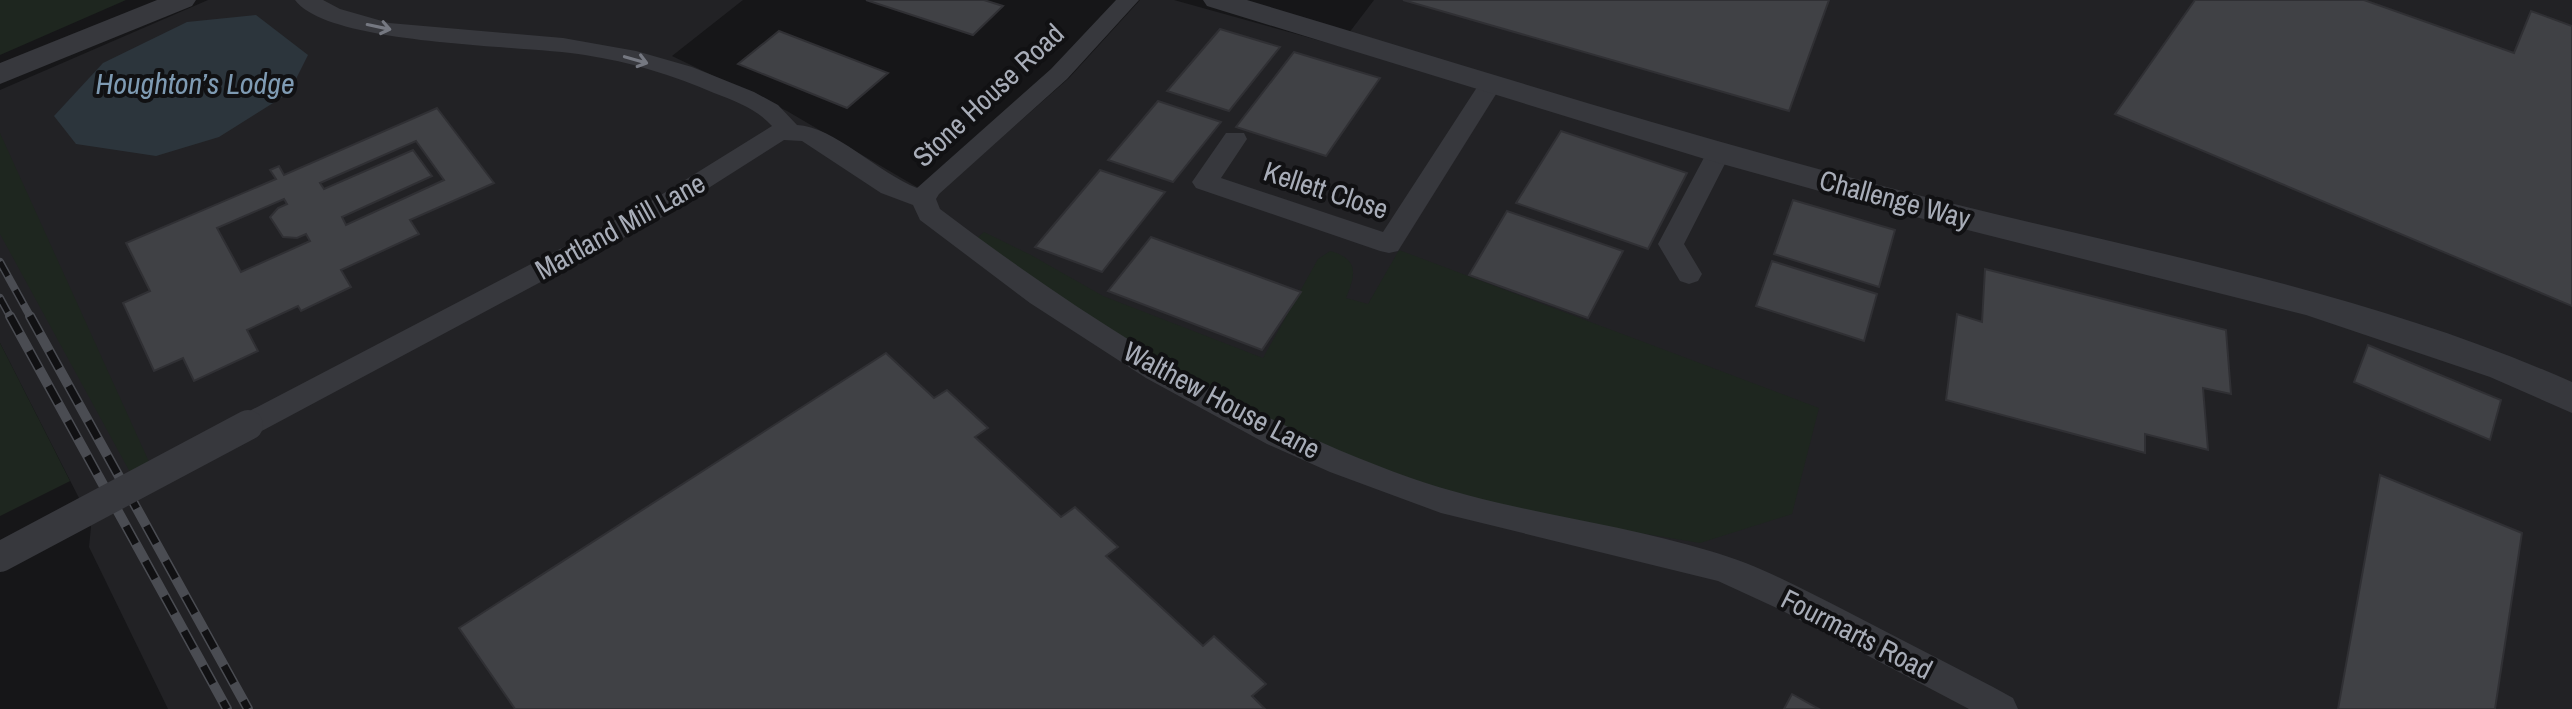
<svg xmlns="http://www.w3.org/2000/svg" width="2572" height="709" viewBox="0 0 2572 709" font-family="'Archivo Narrow',sans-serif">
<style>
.built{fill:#222225}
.green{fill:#1e261f}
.water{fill:#2c353c}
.building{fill:#404145;stroke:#303034;stroke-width:2;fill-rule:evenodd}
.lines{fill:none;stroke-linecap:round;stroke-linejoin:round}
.minor{fill:#37383d;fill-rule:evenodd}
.tertiary{fill:#37383d;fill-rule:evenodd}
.rail-far1-casing{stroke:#4a4c52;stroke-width:8}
.rail-casing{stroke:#4a4c52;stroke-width:10}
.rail-far1{stroke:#111113;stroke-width:5;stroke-dasharray:16;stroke-linecap:butt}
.rail{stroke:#111113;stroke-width:7;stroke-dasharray:20;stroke-linecap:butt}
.minor-bridge{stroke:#37383d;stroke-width:30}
.oneway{stroke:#757881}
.labels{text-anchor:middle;stroke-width:8;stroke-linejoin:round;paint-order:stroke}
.street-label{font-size:28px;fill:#a8adb8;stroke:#111113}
.water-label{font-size:30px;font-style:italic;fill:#7f9bb3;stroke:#111113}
</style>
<rect width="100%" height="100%" fill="#161618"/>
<!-- built -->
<path class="built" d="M 208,0 L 743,0 L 672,56 L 787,111 L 934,197 L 1069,78 L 1140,0 L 1174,0 L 1339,46 L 1374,0 L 2572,0 L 2572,709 L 168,709 L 89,547 L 91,527 L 80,500 L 0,343 L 0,90 Z"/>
<!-- green -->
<g class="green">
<path d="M 0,0 L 126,0 L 0,55 Z"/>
<path d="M 0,133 L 150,464 L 131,474 L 0,234 Z"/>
<path d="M 984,232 L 1031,255 L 1103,296 L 1263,358 L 1318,259 L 1330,251 C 1359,259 1356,274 1346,298 L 1368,304 L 1399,250 L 1819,408 L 1792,514 L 1700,543 L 1591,525 L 1468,498 L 1368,464 L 1271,423 L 1090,321 L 976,239 Z"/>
<path d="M 0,343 L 70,481 L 0,516 Z"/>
</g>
<!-- water -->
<path class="water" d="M 256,15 L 308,55 L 289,93 L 219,137 L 156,156 L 76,144 L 54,116 L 103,63 L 187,22 Z"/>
<!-- building -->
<g class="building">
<path d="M 866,0 L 984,0 L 1003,6 L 973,35 Z"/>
<path d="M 1403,0 L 1829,0 L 1789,111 Z"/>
<path d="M 2195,0 L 2364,0 L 2514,53 L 2531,11 L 2572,26 L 2572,306 L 2115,114 Z"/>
<path d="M 1220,29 L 1280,47 L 1229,111 L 1167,91 Z"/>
<path d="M 779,31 L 888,73 L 847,108 L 738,64 Z"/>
<path d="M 1294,52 L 1380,78 L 1326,156 L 1236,127 Z"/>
<path d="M 1158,101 L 1221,122 L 1173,182 L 1108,160 Z"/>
<path d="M 437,108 L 494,183 L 410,220 L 419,234 L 341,270 L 351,287 L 301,311 L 298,306 L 247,330 L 258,351 L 194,381 L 183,358 L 154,371 L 123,303 L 150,291 L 126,243 L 276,179 L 270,170 L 279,166 L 284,175 ZM 416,141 L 444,180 L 346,225 L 342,217 L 432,176 L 413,150 L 324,189 L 320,183 ZM 284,199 L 287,204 L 278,208 L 270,217 L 283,237 L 297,238 L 306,234 L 310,241 L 241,272 L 217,228 Z"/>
<path d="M 1561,131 L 1687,173 L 1648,249 L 1516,203 Z"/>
<path d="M 1100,170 L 1165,192 L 1102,272 L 1035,247 Z"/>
<path d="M 1793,200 L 1895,230 L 1879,287 L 1774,254 Z"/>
<path d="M 1507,211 L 1623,251 L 1588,318 L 1469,275 Z"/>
<path d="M 1151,237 L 1301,292 L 1262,350 L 1108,291 Z"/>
<path d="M 1772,261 L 1877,294 L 1864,341 L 1756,306 Z"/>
<path d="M 1985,269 L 2226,330 L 2231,394 L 2203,388 L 2208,450 L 2145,434 L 2145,453 L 1946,400 L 1957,314 L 1982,322 Z"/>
<path d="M 2368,345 L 2501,400 L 2490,440 L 2354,382 Z"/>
<path d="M 886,353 L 934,398 L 947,390 L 988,428 L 975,437 L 1061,517 L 1075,507 L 1118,547 L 1106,556 L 1203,646 L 1214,636 L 1266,684 L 1252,696 L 1265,709 L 515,709 L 459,628 Z"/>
<path d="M 2380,475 L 2522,533 L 2495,709 L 2338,709 Z"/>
<path d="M 1792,694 L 1819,709 L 1784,709 Z"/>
</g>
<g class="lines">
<!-- minor -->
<g class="minor">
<path d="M 295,0 L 323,0 L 340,9 L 389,23 L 563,38 L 636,51 L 692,67 L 754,92 L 778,105 L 797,125 C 833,126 880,174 917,188 L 1051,69 L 1116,0 L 1139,0 L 1067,79 L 939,194 L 936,199 L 940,209 C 1084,318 1239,417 1411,478 C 1508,512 1612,521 1710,551 C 1759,565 1803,589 1848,612 C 1896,637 1945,662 1993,687 L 2013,698 L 2018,709 L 1969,709 L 1781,610 L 1718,581 L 1441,513 L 1330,472 L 1267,444 L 1146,378 L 1030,303 L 920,220 L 913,205 L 881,193 L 802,141 L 784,140 L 666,215 L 258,433 L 248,437 L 238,433 L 233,425 L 238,417 L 648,203 L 772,126 C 757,109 735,101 714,93 C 673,75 630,62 585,55 C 526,45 329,46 295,0 Z"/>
<path d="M 1491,75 L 1499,78 L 1503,83 L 1398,251 L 1389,253 L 1380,251 L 1196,188 L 1192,182 L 1226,133 L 1244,133 L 1247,139 L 1221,178 L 1383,232 L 1483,78 Z"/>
<path d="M 1719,144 L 1728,146 L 1731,152 L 1684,244 L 1702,274 L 1698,281 L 1689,284 L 1680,281 L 1658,244 L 1707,152 L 1710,146 Z"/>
</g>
<!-- tertiary -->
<g class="tertiary">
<path d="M 157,0 L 196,0 L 192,6 L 0,84 L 0,63 Z"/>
<path d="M 1203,0 L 1247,0 C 1458,63 1667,130 1879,185 C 2111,246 2352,285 2572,382 L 2572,413 L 2490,377 L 2306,315 L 1880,208 L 1708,160 L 1207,6 Z"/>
</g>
<!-- rail-far1 casing -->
<g class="rail-far1-casing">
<g id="rail-far1">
<path d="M 0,262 L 31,318"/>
<path d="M 0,298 L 11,318"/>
</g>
</g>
<!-- rail casing -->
<g class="rail-casing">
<g id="rail">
<path d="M 10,316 L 227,709"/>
<path d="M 30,316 L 248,709"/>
</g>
</g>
<!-- rail-far1 -->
<use href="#rail-far1" class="rail-far1"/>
<!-- rail -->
<use href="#rail" class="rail"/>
<!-- minor-bridge -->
<path class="minor-bridge" d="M 0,557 L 248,425"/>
</g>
<!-- one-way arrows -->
<defs><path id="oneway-shaft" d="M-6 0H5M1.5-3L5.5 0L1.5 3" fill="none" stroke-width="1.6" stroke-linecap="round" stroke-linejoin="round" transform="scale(2)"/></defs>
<g class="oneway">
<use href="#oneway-shaft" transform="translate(379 27) rotate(12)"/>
<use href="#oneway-shaft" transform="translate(636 60) rotate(16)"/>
</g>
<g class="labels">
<!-- street labels -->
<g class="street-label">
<text transform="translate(988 95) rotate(-43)" y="10">Stone House Road</text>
<text transform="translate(1326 190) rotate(18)" y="10">Kellett Close</text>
<text transform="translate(1895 199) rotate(15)" y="10">Challenge Way</text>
<text transform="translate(620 226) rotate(-29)" y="10">Martland Mill Lane</text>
<text transform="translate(1222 400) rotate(28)" y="10">Walthew House Lane</text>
<text transform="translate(1857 634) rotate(27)" y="10">Fourmarts Road</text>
</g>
<!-- water labels -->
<g class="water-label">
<text x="195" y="94">Houghton’s Lodge</text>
</g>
</g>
</svg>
